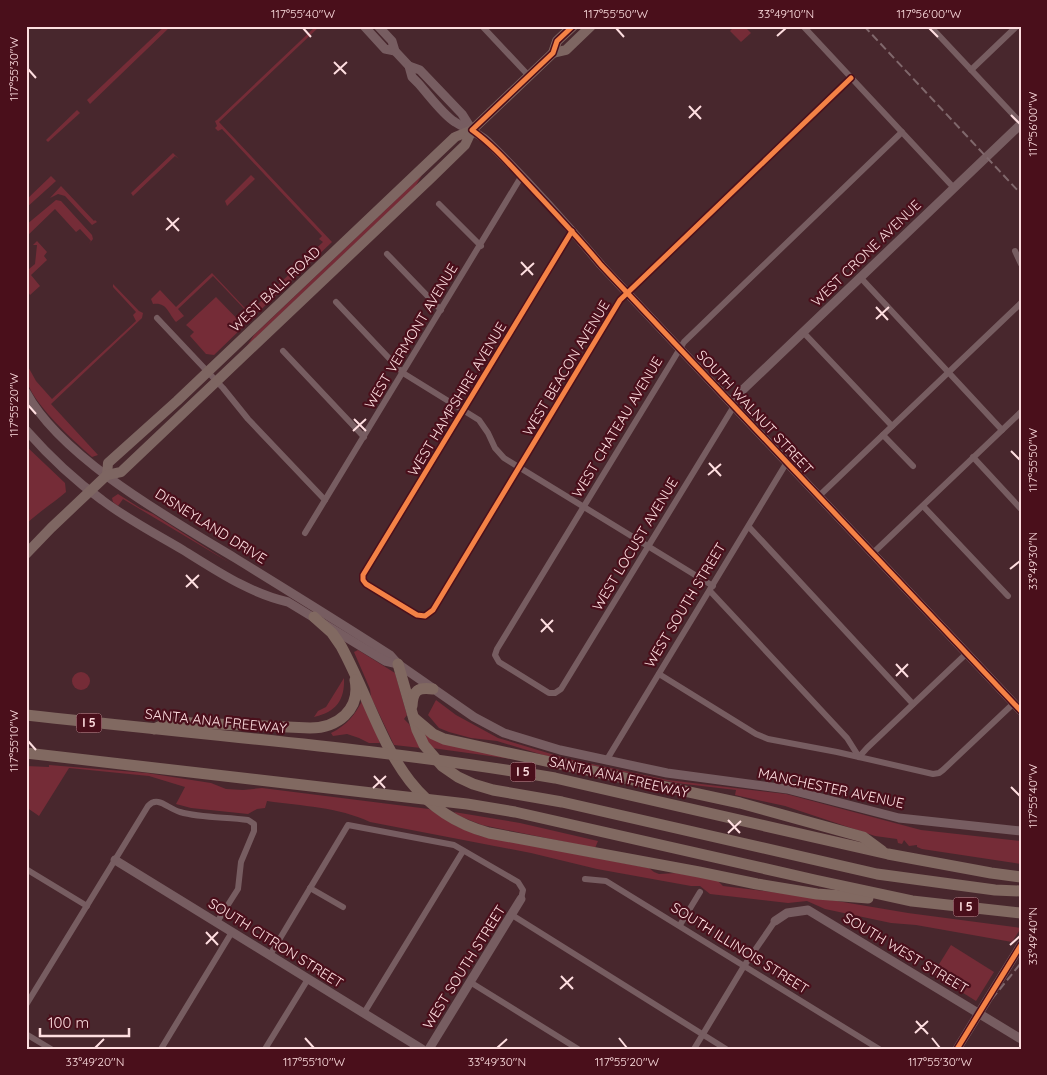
<svg xmlns="http://www.w3.org/2000/svg" width="1047" height="1075" viewBox="0 0 1047 1075" font-family="Quicksand,sans-serif">
<style>
.green{fill:#752c37}
.lines{fill:none;stroke-linecap:round;stroke-linejoin:round}
.street{stroke:#775d61;stroke-width:6}
.secondary{stroke:#775d61;stroke-width:9}
.primary{stroke:#7e6662;stroke-width:10}
.highway{stroke:#816961;stroke-width:11}
.rail{stroke:#80686c;stroke-width:2;stroke-dasharray:8 4;stroke-linecap:butt}
.cycleway-casing{stroke:#4a0f1b;stroke-width:8}
.cycleway{stroke:#f48246;stroke-width:5}
.ticks{fill:none;stroke:#fedee0;stroke-width:2}
.labels{text-anchor:middle;stroke-width:4.5;stroke-linejoin:round;paint-order:stroke}
.shield{fill:#4a0f1b;stroke:#c8a0a5;stroke-width:1}
.shield-label{font-size:12px;font-weight:bold;fill:#fedee0}
.street-label{font-size:14px;fill:#fedee0;stroke:#4a0f1b}
.neatline{fill:none;stroke:#fedee0;stroke-width:2}
.ticks-label{font-size:12px;text-anchor:middle;fill:#fedee0}
</style>
<rect width="100%" height="100%" fill="#48272d"/>
<!-- green -->
<g class="green">
<path d="M 165,26 L 171,26 L 90,104 L 87,100 Z"/>
<path d="M 316,26 L 320,26 L 219,122 L 332,242 L 249,321 L 246,318 L 249,314 L 213,276 L 178,309 L 184,316 L 176,322 C 168,313 167,302 153,304 L 151,299 L 160,290 L 176,307 L 212,273 L 245,308 L 250,304 L 252,306 L 255,303 L 257,305 L 323,242 L 319,239 L 322,236 L 222,129 L 218,131 L 215,128 L 217,126 L 215,121 L 217,120 Z"/>
<path d="M 735,26 L 744,26 L 751,33 L 741,42 L 730,31 Z"/>
<path d="M 77,110 L 80,113 L 48,142 L 46,140 Z"/>
<path d="M 173,153 L 179,159 L 175,156 L 133,196 L 131,193 Z"/>
<path d="M 251,175 L 255,179 L 227,206 L 225,201 Z"/>
<path d="M 422,175 L 415,187 L 247,346 L 254,335 Z"/>
<path d="M 51,176 L 56,181 L 26,208 L 26,200 Z"/>
<path d="M 61,186 L 94,221 L 95,220 L 97,222 L 92,225 L 65,196 L 58,194 L 50,198 Z"/>
<path d="M 56,200 L 61,201 L 92,235 L 93,239 L 88,245 L 91,241 L 80,229 L 76,232 L 55,209 L 26,237 L 26,225 Z"/>
<path d="M 37,241 L 47,252 L 44,256 L 47,260 L 31,275 L 40,286 L 30,295 L 28,292 L 29,269 L 35,264 L 37,245 L 33,245 Z"/>
<path d="M 113,284 L 139,311 L 143,313 L 142,318 L 51,404 L 98,455 L 92,457 C 72,439 36,407 27,382 C 25,377 26,369 26,363 L 36,381 L 52,399 L 136,321 L 133,315 L 136,312 L 113,287 Z"/>
<path d="M 216,297 L 244,326 L 214,355 L 206,354 L 190,336 L 194,332 L 186,325 Z"/>
<path d="M 26,446 L 65,483 L 66,492 C 53,503 39,512 26,524 Z"/>
<path d="M 118,494 L 140,508 L 153,514 L 230,563 L 123,499 L 118,506 L 113,502 L 112,498 Z"/>
<path d="M 358,650 L 395,673 L 407,715 L 404,719 L 409,724 L 421,748 L 394,745 L 371,697 L 370,689 L 354,652 Z"/>
<circle cx="81" cy="681" r="9"/>
<path d="M 344,678 C 345,700 336,712 314,717 L 318,711 L 326,707 Z"/>
<path d="M 363,699 L 380,743 L 369,743 L 359,738 L 347,734 L 333,736 L 331,733 C 347,725 355,715 363,699 Z"/>
<path d="M 436,700 L 456,715 L 498,738 L 568,759 L 668,780 L 786,794 L 921,830 L 1021,841 L 1021,864 L 922,849 L 917,847 L 917,845 L 909,846 L 904,840 L 902,844 L 898,843 L 897,839 L 875,836 L 785,806 L 735,795 L 736,790 L 676,783 L 543,755 L 497,741 L 471,738 L 449,732 L 439,728 L 428,715 Z"/>
<path d="M 420,730 L 520,760 L 432,748 Z"/>
<path d="M 49,765 L 147,773 L 211,783 L 226,789 L 243,790 L 262,788 L 429,809 L 456,826 L 480,836 L 649,868 L 654,872 L 659,874 L 676,873 L 717,880 L 723,886 L 813,897 L 908,913 L 1021,928 L 1012,942 L 916,925 L 891,923 L 825,909 L 807,901 L 788,903 L 710,894 L 700,886 L 691,886 L 597,869 L 531,853 L 370,822 C 338,807 302,806 267,801 L 265,808 L 257,809 L 248,814 L 191,808 L 176,804 L 185,787 L 149,776 L 69,768 L 39,816 L 26,807 L 26,766 L 49,767 Z"/>
<path d="M 454,812 L 520,823 L 598,841 L 595,848 L 482,825 L 459,816 Z"/>
<path d="M 951,945 L 994,972 L 976,1001 L 933,974 Z"/>
</g>
<g class="lines">
<!-- street -->
<g class="street">
<path d="M 482,26 L 529,76"/>
<path d="M 803,26 L 954,188"/>
<path d="M 930,26 L 1021,123"/>
<path d="M 971,70 L 1017,26"/>
<path d="M 439,204 L 481,246"/>
<path d="M 572,231 L 363,575 L 363,580 L 366,584 L 417,615 L 425,616 L 433,610 L 620,300 L 851,78"/>
<path d="M 1015,251 L 1021,264"/>
<path d="M 387,254 L 441,310"/>
<path d="M 860,277 L 1002,430"/>
<path d="M 336,302 L 403,373 L 479,420 L 488,433 L 495,448 L 504,458 L 713,586"/>
<path d="M 157,318 L 223,388 L 248,419 L 325,500"/>
<path d="M 803,332 L 892,426"/>
<path d="M 283,351 L 364,437"/>
<path d="M 734,406 L 561,689 L 555,693 L 549,693 L 499,662 L 495,655 L 497,649 L 684,342 L 902,132"/>
<path d="M 883,435 L 913,466"/>
<path d="M 973,457 L 1021,509"/>
<path d="M 819,496 L 1021,303"/>
<path d="M 923,506 L 1008,596"/>
<path d="M 749,527 L 913,704"/>
<path d="M 305,533 L 521,177"/>
<path d="M 873,553 L 1021,412"/>
<path d="M 710,591 L 847,738 L 859,757 L 867,748 L 967,653"/>
<path d="M 659,674 L 756,734 L 768,739 L 837,752 L 933,774 L 939,773 L 943,770 L 1014,703"/>
<path d="M 606,761 L 787,462"/>
<path d="M 26,869 L 87,906"/>
<path d="M 585,879 L 606,881 L 879,1049"/>
<path d="M 310,888 L 343,907"/>
<path d="M 512,915 L 726,1049"/>
<path d="M 680,925 L 700,892"/>
<path d="M 270,955 L 348,825 L 454,845 L 518,882 L 523,890 L 521,899"/>
<path d="M 470,982 L 578,1049"/>
<path d="M 26,1005 L 148,806 C 158,795 168,809 180,812 C 201,818 226,817 248,820 L 254,824 L 254,831 L 241,862 L 238,889 L 217,922"/>
<path d="M 364,1013 L 463,851"/>
<path d="M 26,1034 L 51,1049"/>
<path d="M 161,1049 L 232,932"/>
<path d="M 265,1049 L 308,979"/>
<path d="M 694,1049 L 744,966 L 775,921"/>
</g>
<!-- secondary -->
<g class="secondary">
<path d="M 364,26 L 385,49 L 395,51"/>
<path d="M 378,26 L 392,41 L 395,51 L 409,66 L 412,77 L 418,83 C 428,94 443,115 455,122 C 466,129 477,132 487,141 C 527,180 565,222 601,265 L 1021,711"/>
<path d="M 409,66 L 420,70 L 462,114 L 472,130"/>
<path d="M 26,392 C 61,458 172,520 235,558 C 287,590 339,622 390,655 L 398,664 L 474,717 L 504,733 L 560,750 L 667,773 L 787,789 L 899,818 L 1021,831"/>
<path d="M 730,402 L 1021,124"/>
<path d="M 26,430 C 49,456 74,480 102,500 C 127,519 156,534 183,550 C 217,571 249,593 288,602 L 385,661 L 398,664"/>
<path d="M 115,860 L 422,1049"/>
<path d="M 775,921 L 787,913 L 808,910 L 1021,1039"/>
<path d="M 429,1049 L 521,899"/>
<path d="M 957,1049 L 1021,945"/>
</g>
<!-- primary -->
<g class="primary">
<path d="M 553,53 L 566,50 L 591,26"/>
<path d="M 107,475 L 108,463 L 177,401 L 455,137 L 472,130 L 553,53 L 557,41 L 573,26"/>
<path d="M 26,554 L 51,528 L 107,475 L 121,472 L 431,178 L 465,145 L 472,130"/>
</g>
<!-- highway -->
<g class="highway">
<path d="M 314,617 L 332,633 L 341,646 C 382,721 393,807 489,833 L 699,872 L 757,884 L 817,894 L 868,898"/>
<path d="M 398,664 L 417,730 L 424,745 L 442,766 L 458,777 L 473,784 L 493,790 L 562,802 L 877,874 L 995,890 L 1021,891"/>
<path d="M 412,706 C 413,690 418,687 433,689"/>
<path d="M 26,715 C 202,735 380,748 555,778 L 888,854 L 991,873 L 1021,877"/>
<path d="M 414,718 L 433,734 L 444,739 L 740,803 L 863,837 L 882,851"/>
<path d="M 154,729 L 170,722 L 310,728 C 337,728 361,710 355,680"/>
<path d="M 26,753 L 467,804 L 515,812 L 815,880 L 912,901 L 1021,913"/>
</g>
<!-- rail -->
<g class="rail">
<path d="M 864,26 L 1021,194"/>
<path d="M 959,1049 L 987,1005 L 1021,963"/>
</g>
<!-- cycleway casing -->
<g class="cycleway-casing">
<g id="cycleway">
<path d="M 573,26 L 557,41 L 553,53 L 472,130 C 493,145 510,165 528,184 C 553,211 578,237 601,265 L 1021,711"/>
<path d="M 572,231 L 363,575 L 363,580 L 366,584 L 417,615 L 425,616 L 433,610 L 620,300 L 851,78"/>
<path d="M 957,1049 L 1021,945"/>
</g>
</g>
<!-- cycleway -->
<use href="#cycleway" class="cycleway"/>
</g>
<!-- ticks -->
<path class="ticks" d="M 303,28 L 311,37M 616,28 L 624,37M 929,28 L 938,37M 777,36 L 786,28M 334,62 L 346,74M 28,69 L 36,78M 334,74 L 347,62M 689,106 L 701,119M 1011,115 L 1020,124M 689,118 L 701,106M 167,218 L 179,231M 166,230 L 179,218M 521,262 L 533,275M 521,275 L 534,263M 876,307 L 888,320M 876,319 L 889,307M 28,405 L 36,414M 354,419 L 366,431M 353,431 L 366,419M 1011,451 L 1020,460M 709,463 L 721,476M 708,475 L 721,464M 1010,569 L 1020,561M 186,575 L 198,588M 186,587 L 199,575M 541,619 L 553,632M 541,632 L 553,620M 896,664 L 908,677M 896,676 L 908,664M 28,741 L 36,750M 374,776 L 385,788M 1011,787 L 1020,796M 373,788 L 386,776M 728,820 L 740,833M 728,833 L 741,821M 206,932 L 218,945M 206,944 L 218,932M 1010,945 L 1020,936M 561,976 L 573,989M 560,989 L 573,977M 916,1021 L 928,1034M 915,1033 L 928,1021M 305,1038 L 314,1048M 619,1038 L 627,1048M 932,1038 L 940,1048M 95,1048 L 104,1039M 497,1048 L 507,1039"/>
<g class="labels">
<!-- shield labels -->
<g class="shield">
<rect x="76.5" y="713.5" width="25" height="19" rx="4"/>
<rect x="510.5" y="762.5" width="25" height="19" rx="4"/>
<rect x="953.5" y="897.5" width="25" height="19" rx="4"/>
</g>
<g class="shield-label">
<text x="89" y="727">I 5</text>
<text x="523" y="776">I 5</text>
<text x="966" y="911">I 5</text>
</g>
<!-- street labels -->
<g class="street-label">
<text transform="translate(866 253) rotate(-44)" y="5">WEST CRONE AVENUE</text>
<text transform="translate(275 289) rotate(-43)" y="5">WEST BALL ROAD</text>
<text transform="translate(411 336) rotate(-59)" y="5">WEST VERMONT AVENUE</text>
<text transform="translate(566 368) rotate(-59)" y="5">WEST BEACON AVENUE</text>
<text transform="translate(457 399) rotate(-59)" y="5">WEST HAMPSHIRE AVENUE</text>
<text transform="translate(755 412) rotate(47)" y="5">SOUTH WALNUT STREET</text>
<text transform="translate(617 427) rotate(-59)" y="5">WEST CHATEAU AVENUE</text>
<text transform="translate(211 526) rotate(32)" y="5">DISNEYLAND DRIVE</text>
<text transform="translate(635 544) rotate(-59)" y="5">WEST LOCUST AVENUE</text>
<text transform="translate(685 605) rotate(-59)" y="5">WEST SOUTH STREET</text>
<text transform="translate(216 721) rotate(6)" y="5">SANTA ANA FREEWAY</text>
<text transform="translate(619 777) rotate(13)" y="5">SANTA ANA FREEWAY</text>
<text transform="translate(831 788) rotate(12)" y="5">MANCHESTER AVENUE</text>
<text transform="translate(276 943) rotate(32)" y="5">SOUTH CITRON STREET</text>
<text transform="translate(740 948) rotate(32)" y="5">SOUTH ILLINOIS STREET</text>
<text transform="translate(906 953) rotate(31)" y="5">SOUTH WEST STREET</text>
<text transform="translate(464 967) rotate(-58)" y="5">WEST SOUTH STREET</text>
</g>
</g>
<!-- border -->
<rect width="1047" height="1075" fill="none" stroke="#4a0f1b" stroke-width="55"/>
<!-- scale -->
<path d="M40 1028v8h89v-8" fill="none" stroke="#fedee0" stroke-width="2.5"/>
<text x="48" y="1028" font-size="15" fill="#fedee0" stroke="#4a0f1b" stroke-width="4" paint-order="stroke">100 m</text>
<rect x="28" y="28" width="992" height="1020" class="neatline"/>
<g class="ticks-label">
<text x="303" y="18">117°55'40"W</text>
<text x="616" y="18">117°55'50"W</text>
<text x="786" y="18">33°49'10"N</text>
<text x="929" y="18">117°56'00"W</text>
<text transform="translate(14 69) rotate(-90)" y="4">117°55'30"W</text>
<text transform="translate(1033 124) rotate(-90)" y="4">117°56'00"W</text>
<text transform="translate(14 405) rotate(-90)" y="4">117°55'20"W</text>
<text transform="translate(1033 460) rotate(-90)" y="4">117°55'50"W</text>
<text transform="translate(1033 561) rotate(-90)" y="4">33°49'30"N</text>
<text transform="translate(14 741) rotate(-90)" y="4">117°55'10"W</text>
<text transform="translate(1033 796) rotate(-90)" y="4">117°55'40"W</text>
<text transform="translate(1033 936) rotate(-90)" y="4">33°49'40"N</text>
<text x="95" y="1066">33°49'20"N</text>
<text x="314" y="1066">117°55'10"W</text>
<text x="497" y="1066">33°49'30"N</text>
<text x="627" y="1066">117°55'20"W</text>
<text x="940" y="1066">117°55'30"W</text>
</g>
</svg>
